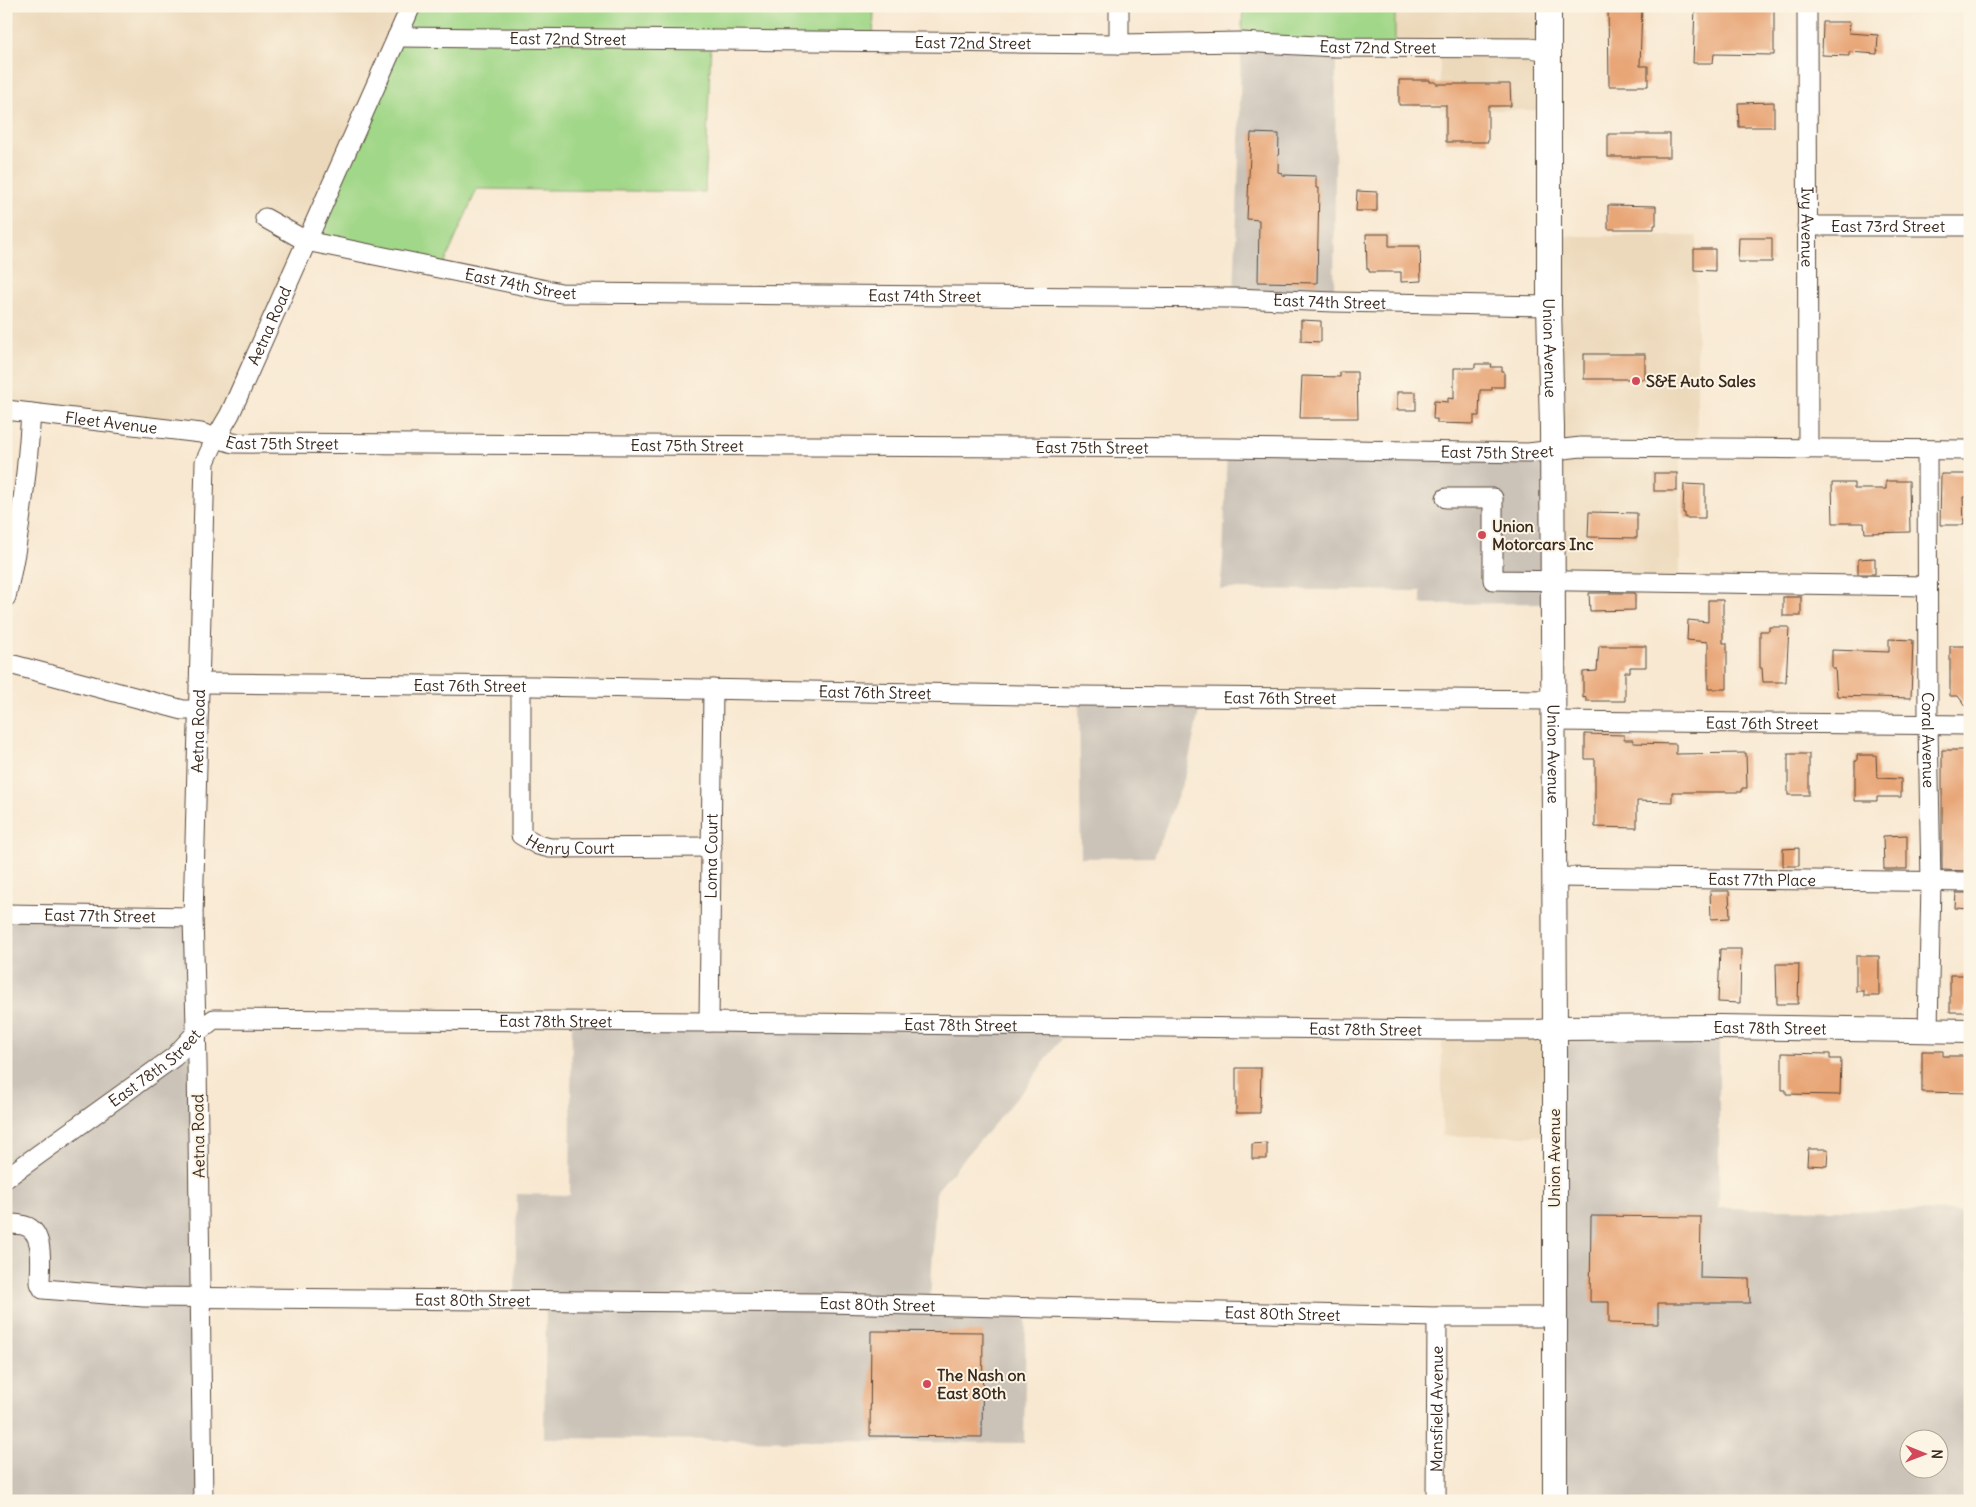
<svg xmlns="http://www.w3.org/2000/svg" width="1976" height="1507" viewBox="0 0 1976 1507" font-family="Delius,sans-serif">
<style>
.built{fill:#ecd8ba}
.industrial{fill:#cbc3b8;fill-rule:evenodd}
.green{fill:#a1d788;stroke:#6e8053}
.building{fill:#e8a677}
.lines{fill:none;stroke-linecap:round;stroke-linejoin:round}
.minor-casing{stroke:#574639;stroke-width:21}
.major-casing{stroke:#574639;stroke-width:26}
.minor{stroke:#fff;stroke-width:19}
.major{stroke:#fff;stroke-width:24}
.poi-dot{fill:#d1495b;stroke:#fcf5e5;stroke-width:2}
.labels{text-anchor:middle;stroke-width:4;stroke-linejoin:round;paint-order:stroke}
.street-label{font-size:16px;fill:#3b2a1e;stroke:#fcf5e5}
.poi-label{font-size:16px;font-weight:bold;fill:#3b2a1e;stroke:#fcf5e5;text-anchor:start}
</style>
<rect width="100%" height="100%" fill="#fcf5e5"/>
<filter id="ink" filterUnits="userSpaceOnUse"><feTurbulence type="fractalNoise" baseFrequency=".02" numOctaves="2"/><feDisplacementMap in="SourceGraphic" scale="10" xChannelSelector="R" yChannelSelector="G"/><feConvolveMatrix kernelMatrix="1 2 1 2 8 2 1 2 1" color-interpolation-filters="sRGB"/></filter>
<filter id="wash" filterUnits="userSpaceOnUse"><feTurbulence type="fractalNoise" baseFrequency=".0096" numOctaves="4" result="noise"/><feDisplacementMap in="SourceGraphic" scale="20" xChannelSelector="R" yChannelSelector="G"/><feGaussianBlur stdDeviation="1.12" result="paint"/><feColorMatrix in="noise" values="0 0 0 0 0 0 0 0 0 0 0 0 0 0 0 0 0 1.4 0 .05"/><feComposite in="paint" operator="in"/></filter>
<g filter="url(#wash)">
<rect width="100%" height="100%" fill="#f8e8d1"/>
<!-- built -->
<g class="built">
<path d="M 6,6 L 411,6 L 216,438 L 6,410 Z"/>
<path d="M 1395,6 L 1549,6 L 1549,110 L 1440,110 L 1440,49 L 1395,48 Z"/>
<path d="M 1549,236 L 1697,236 L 1697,448 L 1680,448 L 1680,583 L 1553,580 Z"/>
<path d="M 1555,1028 L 1554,1136 L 1442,1136 L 1442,1030 Z"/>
</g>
<!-- industrial -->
<g class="industrial">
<path d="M 1241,42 L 1336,47 L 1334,302 L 1234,298 L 1239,156 Z"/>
<path d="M 1227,448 L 1552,451 L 1552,603 L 1421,604 L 1421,591 L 1220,589 L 1223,559 Z"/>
<path d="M 1079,696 L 1202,697 L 1186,774 L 1154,857 L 1081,858 Z"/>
<path d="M 6,914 L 193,917 L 203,1501 L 6,1501 Z"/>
<path d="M 572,1021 L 1070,1026 L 1028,1085 L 936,1191 L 930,1306 L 1026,1308 L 1024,1443 L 544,1438 L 546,1302 L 515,1301 L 517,1194 L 570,1195 Z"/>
<path d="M 1719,1027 L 1719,1208 L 1970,1212 L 1970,1501 L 1555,1501 L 1555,1028 ZM 1908,1440 L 1938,1440 L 1938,1470 L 1908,1470 Z"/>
</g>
<!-- green -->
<g class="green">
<path d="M 411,6 L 874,6 L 873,42 L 711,40 L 705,192 L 477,189 L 442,269 L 306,241 Z"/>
<path d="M 1243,6 L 1395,6 L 1395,48 L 1241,42 Z"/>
</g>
<g id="blocks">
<!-- building -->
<g class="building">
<path d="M 1608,6 L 1642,6 L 1640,66 L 1648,66 L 1648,86 L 1609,86 Z"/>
<path d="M 1695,6 L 1774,8 L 1774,55 L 1714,54 L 1713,63 L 1693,63 Z"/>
<path d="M 1823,22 L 1850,22 L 1849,33 L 1878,35 L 1877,54 L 1849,52 L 1849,56 L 1822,55 Z"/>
<path d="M 1399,80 L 1430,80 L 1430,82 L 1436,82 L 1436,84 L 1510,84 L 1511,106 L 1488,106 L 1488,142 L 1446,142 L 1446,105 L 1399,105 Z"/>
<path d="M 1774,102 L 1774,127 L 1739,127 L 1738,103 Z"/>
<path d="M 1251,133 L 1279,134 L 1278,172 L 1282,173 L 1282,175 L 1316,176 L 1316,188 L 1319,188 L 1317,283 L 1258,282 L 1259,220 L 1247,219 Z"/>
<rect x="1608" y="134" width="62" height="23"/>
<path d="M 1357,191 L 1377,192 L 1377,211 L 1356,211 Z"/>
<path d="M 1608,205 L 1656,206 L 1656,225 L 1654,225 L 1654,229 L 1608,229 Z"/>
<path d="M 1366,234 L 1389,234 L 1389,246 L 1420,246 L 1421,281 L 1401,282 L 1401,272 L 1369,272 L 1369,269 L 1367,269 Z"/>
<path d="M 1739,238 L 1772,238 L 1772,262 L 1738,262 Z"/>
<path d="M 1694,249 L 1715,249 L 1715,271 L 1694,270 Z"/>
<path d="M 1301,320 L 1321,321 L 1321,342 L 1301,341 Z"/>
<rect x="1584" y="354" width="61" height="25"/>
<path d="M 1475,364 L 1492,364 L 1491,367 L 1502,367 L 1502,371 L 1504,371 L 1504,387 L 1492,387 L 1492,390 L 1480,390 L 1479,416 L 1474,416 L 1474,424 L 1437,423 L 1437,419 L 1433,419 L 1434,401 L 1448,402 L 1448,398 L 1454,399 L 1454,368 L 1475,368 Z"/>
<path d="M 1340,372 L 1357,372 L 1358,418 L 1300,418 L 1302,376 L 1340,377 Z"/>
<rect x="1397" y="392" width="19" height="18"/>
<rect x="1654" y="473" width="23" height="18"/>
<path d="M 1941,474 L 1970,474 L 1970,497 L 1963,497 L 1964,525 L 1940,525 Z"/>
<path d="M 1886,481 L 1909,481 L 1910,532 L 1865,533 L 1864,523 L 1833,523 L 1832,483 L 1854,483 L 1854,489 L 1886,489 Z"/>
<path d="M 1684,484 L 1705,485 L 1705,518 L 1685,518 L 1685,513 L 1683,513 Z"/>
<path d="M 1589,512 L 1637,513 L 1637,538 L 1588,537 Z"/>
<path d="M 1875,558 L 1875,574 L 1858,574 L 1858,559 Z"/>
<path d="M 1589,593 L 1635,593 L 1635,610 L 1590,611 Z"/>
<rect x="1783" y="597" width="18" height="19"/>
<path d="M 1708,600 L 1723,600 L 1723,643 L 1727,643 L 1727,689 L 1708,689 L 1708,642 L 1687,640 L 1688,620 L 1708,622 Z"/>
<path d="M 1769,627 L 1789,627 L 1786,682 L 1763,682 L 1762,668 L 1760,668 L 1760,631 L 1769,631 Z"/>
<path d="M 1889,639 L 1913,640 L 1911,698 L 1837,696 L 1835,668 L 1832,668 L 1832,650 L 1889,652 Z"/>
<path d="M 1599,646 L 1646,646 L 1646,667 L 1630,667 L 1630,672 L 1625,672 L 1625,701 L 1586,701 L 1586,697 L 1583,698 L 1583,672 L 1597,671 Z"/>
<path d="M 1950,646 L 1970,646 L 1970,712 L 1958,696 L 1950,696 Z"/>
<path d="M 1585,734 L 1624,735 L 1624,740 L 1633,740 L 1633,743 L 1676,744 L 1676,754 L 1746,753 L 1747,788 L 1742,788 L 1742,792 L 1672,792 L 1672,802 L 1637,801 L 1637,828 L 1595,827 L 1595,759 L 1585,759 Z"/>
<path d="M 1942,750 L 1970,750 L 1970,871 L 1942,870 Z"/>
<rect x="1788" y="754" width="21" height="41"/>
<path d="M 1857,755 L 1876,755 L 1877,778 L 1901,779 L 1901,797 L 1877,797 L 1877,801 L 1855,801 L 1855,761 L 1857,761 Z"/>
<path d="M 1907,835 L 1907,869 L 1884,869 L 1883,836 Z"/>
<path d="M 1799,848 L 1799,866 L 1783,866 L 1783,849 Z"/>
<path d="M 1710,891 L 1729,891 L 1730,918 L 1711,919 Z"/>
<path d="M 1956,893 L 1970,893 L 1970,909 L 1955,908 Z"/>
<path d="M 1720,949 L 1741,949 L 1740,1003 L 1718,1002 Z"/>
<path d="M 1856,956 L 1879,956 L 1879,996 L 1864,996 L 1864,991 L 1856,991 Z"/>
<path d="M 1776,964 L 1799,964 L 1798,1004 L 1777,1004 Z"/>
<path d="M 1950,975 L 1970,975 L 1970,1008 L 1965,1008 L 1965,1012 L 1950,1012 Z"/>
<path d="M 1922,1051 L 1943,1051 L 1943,1056 L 1970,1056 L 1970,1093 L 1922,1092 Z"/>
<path d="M 1782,1053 L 1830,1054 L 1830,1059 L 1841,1059 L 1840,1095 L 1786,1094 L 1786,1090 L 1782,1090 Z"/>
<path d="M 1236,1068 L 1261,1068 L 1260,1113 L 1236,1113 Z"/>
<path d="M 1267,1143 L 1267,1159 L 1252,1159 L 1252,1144 Z"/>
<path d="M 1808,1149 L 1828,1149 L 1827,1166 L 1807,1165 Z"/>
<path d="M 1591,1216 L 1701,1217 L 1700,1278 L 1749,1279 L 1750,1303 L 1658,1303 L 1658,1324 L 1609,1323 L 1609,1302 L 1590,1302 Z"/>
<path d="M 871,1331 L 983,1332 L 982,1437 L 870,1436 Z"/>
</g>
</g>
</g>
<g filter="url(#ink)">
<use href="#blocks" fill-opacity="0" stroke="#574639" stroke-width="1"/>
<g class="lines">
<!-- minor casing -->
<g class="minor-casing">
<g id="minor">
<path d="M 1119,6 L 1119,44"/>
<path id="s1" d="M 1807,6 L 1808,449"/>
<path id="s2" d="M 397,37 L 1119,44 L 1241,42 L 1336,47 L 1530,48 L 1549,51"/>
<path id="s3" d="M 265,218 L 306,241 L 561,293 L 1234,298 L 1334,302 L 1549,306"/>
<path id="s4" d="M 1807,226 L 1970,226"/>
<path id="s5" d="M 6,410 L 201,433 L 233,443 L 1227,448 L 1528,453 L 1581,447 L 1970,450"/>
<path id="s6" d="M 1927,450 L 1928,725 L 1931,882 L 1928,1030"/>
<path d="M 1446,498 L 1493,498 L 1493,580 L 1927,586"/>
<path d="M 6,597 C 20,538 27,474 31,413"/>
<path d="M 6,663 L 183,710 L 199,710"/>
<path id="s7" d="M 199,683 L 532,686 L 1079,696 L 1552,700"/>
<path id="s8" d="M 521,686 L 521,835 L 538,845 L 550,848 L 712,847"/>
<path id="s9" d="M 1553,721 L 1970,725"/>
<path id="s10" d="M 1554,877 L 1970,882"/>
<path id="s11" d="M 6,914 L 193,917"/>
<path id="s12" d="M 709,1022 L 713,689"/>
<path id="s13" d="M 6,1178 L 174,1057 L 196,1033 L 214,1019 L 709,1022 L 1442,1030 L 1533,1030 L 1555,1028"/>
<path id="s14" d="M 6,1224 C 11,1224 17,1224 22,1225 C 46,1229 40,1266 40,1283 L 43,1289 L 144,1297 L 826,1303 L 1437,1317 L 1554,1317"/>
<path id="s15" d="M 203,1501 L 197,1062 L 193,917 L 205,462 L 216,438 L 230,414 L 411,6"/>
<path id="s16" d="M 1436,1501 L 1437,1317"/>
</g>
</g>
<!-- major casing -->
<g class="major-casing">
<g id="major">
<path id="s17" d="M 1549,6 L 1549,306 L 1552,428 L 1555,1028 L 1555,1501"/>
<path id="s18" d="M 1555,1028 L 1719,1027 L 1970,1031"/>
</g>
</g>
<!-- minor -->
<use href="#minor" class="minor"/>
<!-- major -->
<use href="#major" class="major"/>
</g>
</g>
<!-- markers -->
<g class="poi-dot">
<circle cx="1636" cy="381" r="5"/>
<circle cx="1482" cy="535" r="5"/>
<circle cx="927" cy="1384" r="5"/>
</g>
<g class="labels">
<!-- street labels -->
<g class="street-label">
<text dy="6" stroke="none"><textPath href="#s2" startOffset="171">East 72nd Street</textPath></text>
<text dy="6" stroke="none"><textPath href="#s2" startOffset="576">East 72nd Street</textPath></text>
<text dy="6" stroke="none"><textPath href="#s2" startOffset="981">East 72nd Street</textPath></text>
<text dy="6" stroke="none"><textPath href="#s4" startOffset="81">East 73rd Street</textPath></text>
<text dy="6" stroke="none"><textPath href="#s1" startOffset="221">Ivy Avenue</textPath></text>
<text dy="6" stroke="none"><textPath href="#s3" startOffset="266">East 74th Street</textPath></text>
<text dy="6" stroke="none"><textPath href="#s3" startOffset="671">East 74th Street</textPath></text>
<text dy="6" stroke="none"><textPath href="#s3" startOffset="1076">East 74th Street</textPath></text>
<text dy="6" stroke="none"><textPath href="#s15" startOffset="1190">Aetna Road</textPath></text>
<text dy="6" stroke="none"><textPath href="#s17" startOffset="342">Union Avenue</textPath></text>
<text dy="6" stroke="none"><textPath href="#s5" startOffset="106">Fleet Avenue</textPath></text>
<text dy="6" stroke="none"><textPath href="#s5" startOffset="279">East 75th Street</textPath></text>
<text dy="6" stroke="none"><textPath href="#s5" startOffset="684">East 75th Street</textPath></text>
<text dy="6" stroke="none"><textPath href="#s5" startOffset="1089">East 75th Street</textPath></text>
<text dy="6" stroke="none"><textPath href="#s5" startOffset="1494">East 75th Street</textPath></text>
<text dy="6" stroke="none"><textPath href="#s7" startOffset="271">East 76th Street</textPath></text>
<text dy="6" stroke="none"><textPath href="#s7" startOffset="676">East 76th Street</textPath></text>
<text dy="6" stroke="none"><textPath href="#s7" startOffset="1081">East 76th Street</textPath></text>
<text dy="6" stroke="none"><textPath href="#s9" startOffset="209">East 76th Street</textPath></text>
<text dy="6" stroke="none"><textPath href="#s15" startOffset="770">Aetna Road</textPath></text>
<text dy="6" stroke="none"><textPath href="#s6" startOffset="290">Coral Avenue</textPath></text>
<text dy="6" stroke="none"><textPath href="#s17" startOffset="748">Union Avenue</textPath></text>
<text dy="6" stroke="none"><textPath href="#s8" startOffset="201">Henry Court</textPath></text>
<text dy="6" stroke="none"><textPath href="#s12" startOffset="166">Loma Court</textPath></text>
<text dy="6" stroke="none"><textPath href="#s10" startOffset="208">East 77th Place</textPath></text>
<text dy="6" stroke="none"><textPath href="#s11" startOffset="94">East 77th Street</textPath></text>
<text dy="6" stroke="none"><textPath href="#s13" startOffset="604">East 78th Street</textPath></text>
<text dy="6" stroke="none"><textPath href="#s13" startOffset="1009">East 78th Street</textPath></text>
<text dy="6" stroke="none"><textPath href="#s18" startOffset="215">East 78th Street</textPath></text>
<text dy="6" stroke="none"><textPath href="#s13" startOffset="1414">East 78th Street</textPath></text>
<text dy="6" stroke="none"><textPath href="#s13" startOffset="185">East 78th Street</textPath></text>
<text transform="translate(198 1136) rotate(-91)" y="6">Aetna Road</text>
<text transform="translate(1554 1158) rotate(-90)" y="6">Union Avenue</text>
<text dy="6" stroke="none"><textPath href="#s14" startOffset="519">East 80th Street</textPath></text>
<text dy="6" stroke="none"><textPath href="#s14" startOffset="924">East 80th Street</textPath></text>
<text dy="6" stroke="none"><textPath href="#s14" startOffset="1329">East 80th Street</textPath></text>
<text dy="6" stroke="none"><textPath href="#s16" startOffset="92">Mansfield Avenue</textPath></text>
</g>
<!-- poi labels -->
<g class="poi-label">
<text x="1646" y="387">S&amp;E Auto Sales</text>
<text x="1492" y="532">Union<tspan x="1492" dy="18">Motorcars Inc</tspan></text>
<text x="937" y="1381">The Nash on<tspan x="937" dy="18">East 80th</tspan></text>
</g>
</g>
<!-- margin -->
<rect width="1976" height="1507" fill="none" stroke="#fcf5e5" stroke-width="25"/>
<!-- north arrow -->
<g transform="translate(1924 1454) rotate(91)"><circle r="24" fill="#fcf5e5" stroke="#afa495"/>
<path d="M0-4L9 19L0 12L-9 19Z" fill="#d1495b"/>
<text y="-8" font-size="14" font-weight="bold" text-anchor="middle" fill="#3b2a1e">N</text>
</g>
</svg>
